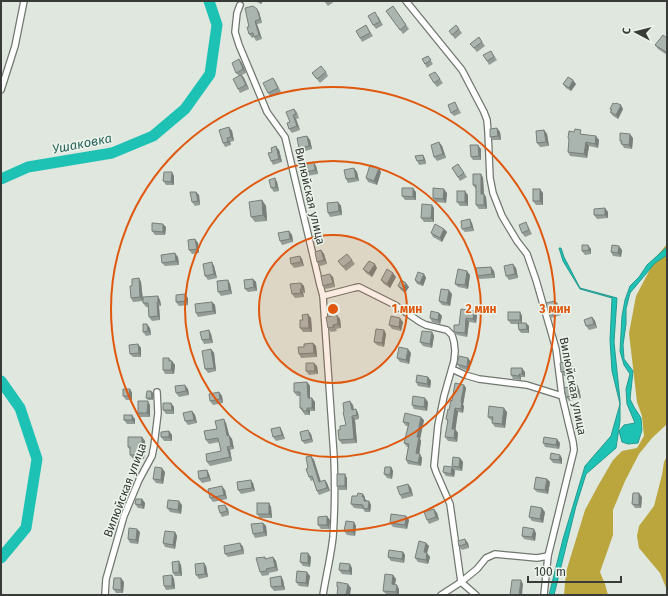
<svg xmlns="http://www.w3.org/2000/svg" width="668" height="596" viewBox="0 0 668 596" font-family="'Fira Sans',sans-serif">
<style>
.forest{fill:#bba53d}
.water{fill:#1ec2b5;stroke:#269a90}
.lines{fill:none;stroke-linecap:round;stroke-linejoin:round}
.river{stroke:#1ec2b5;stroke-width:11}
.minor-casing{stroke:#70776f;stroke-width:8}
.minor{stroke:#fff;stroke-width:5.5}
.wall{fill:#939c97}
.shaded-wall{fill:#787f7b}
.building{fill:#abb5b0;stroke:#787f7b}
.ring{fill:none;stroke:#df580e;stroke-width:2}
.labels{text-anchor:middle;stroke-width:3;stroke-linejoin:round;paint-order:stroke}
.street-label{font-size:12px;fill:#383b38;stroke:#ecf4eb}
.water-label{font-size:13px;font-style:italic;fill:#28635d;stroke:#ecf4eb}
.centre{fill:#df580e;stroke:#ecf4eb;stroke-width:2}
.ring-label{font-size:12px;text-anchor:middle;font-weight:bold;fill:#df580e;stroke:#ecf4eb;stroke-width:3;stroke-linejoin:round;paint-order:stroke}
</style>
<rect width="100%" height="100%" fill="#dfe7de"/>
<!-- forest -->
<g class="forest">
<path d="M 667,244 L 667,424 L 652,438 L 639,454 L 625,481 L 613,510 L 613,535 L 600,572 L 605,584 L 608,595 L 564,595 L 566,572 L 585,510 L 599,484 L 613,460 L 622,451 L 637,448 L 644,436 L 642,416 L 637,402 L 629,333 L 636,296 L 657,256 Z"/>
<path d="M 667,456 L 667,590 L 660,573 L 639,548 L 637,536 L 639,526 L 654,506 L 662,475 L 664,462 Z"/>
</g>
<!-- water -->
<g class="water">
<path d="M 667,247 L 667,255 L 655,263 L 630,293 L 626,309 L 626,324 L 623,345 L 624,359 L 633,371 L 630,399 L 634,407 L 641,418 L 642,430 L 638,443 L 628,444 L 622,442 L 619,431 L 624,425 L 635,423 L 627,404 L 626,389 L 630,374 L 624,365 L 620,351 L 622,316 L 625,300 L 630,286 L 639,277 L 647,265 Z"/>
<path d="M 559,248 L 561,248 L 564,257 L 580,288 L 617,298 L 614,342 L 620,400 L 620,421 L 616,448 L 586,474 L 576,506 L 554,595 L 549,595 L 563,539 L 585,466 L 611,436 L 620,404 L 612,371 L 610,340 L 612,298 L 580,289 L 563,261 Z"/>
</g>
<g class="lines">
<!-- river -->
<g class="river">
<path d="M 1,179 L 28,167 L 112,153 L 153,136 L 185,109 L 210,74 L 217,25 L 209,1"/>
<path d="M 1,381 L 20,408 L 37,459 L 26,528 L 1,558"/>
</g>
<!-- minor casing -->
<g class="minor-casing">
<g id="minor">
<path d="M 406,1 L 462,70 L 484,112 L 487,120 L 488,132 L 490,178 L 493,193 L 502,216 L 517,241 L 527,254 L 536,280 L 556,349 L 562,396 L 573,442 L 574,450 L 548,556 L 544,595"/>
<path d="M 240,5 L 237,13 L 235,32 L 239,45 L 267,112 L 285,137 L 320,285 L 323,296 L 334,457 C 335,484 335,510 333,537 C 331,556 326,576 323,595"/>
<path d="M 1,90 L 15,46 L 24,1"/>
<path d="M 323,296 L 354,288 L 359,287 L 395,305 L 420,322 L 426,325 L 447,330 L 452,335 L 454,342 L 455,351 L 454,361 L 444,396 L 438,425 L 434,466 L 436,472 L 450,504 L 461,582 L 476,595"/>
<path d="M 452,369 L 465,375 L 479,379 L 527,385 L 562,396"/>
<path d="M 105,595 L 106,579 L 124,516 L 139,480 L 152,456 L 154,446 L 158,413 L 157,392"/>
<path d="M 441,595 L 461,582 L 477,569 L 486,558 L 495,554 L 537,558 L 548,556"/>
</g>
</g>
<!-- minor -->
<use href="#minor" class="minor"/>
</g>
<!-- wall -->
<g class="wall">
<path d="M 255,1 L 263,1 L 261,4 Z"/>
<path d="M 324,1 L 335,1 L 328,6 Z"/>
<path d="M 393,6 L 409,29 L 403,34 L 386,11 Z"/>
<path d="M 259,12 L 262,23 L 257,24 L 262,39 L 256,41 L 254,37 L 252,38 L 249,34 L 249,27 Z"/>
<path d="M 378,16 L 383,25 L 376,29 L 373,25 Z"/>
<path d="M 366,25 L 373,36 L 362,42 L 360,38 Z"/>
<path d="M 459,29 L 462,33 L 455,39 L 449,31 Z"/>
<path d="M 479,37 L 485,46 L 477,52 L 470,44 Z"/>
<path d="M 667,38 L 667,55 L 658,49 L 655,45 Z"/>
<path d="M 491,51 L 497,60 L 489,65 L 487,61 Z"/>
<path d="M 428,56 L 433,64 L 427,68 L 422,59 Z"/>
<path d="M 242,63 L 246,73 L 242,75 L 244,78 L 249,89 L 240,93 L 238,89 L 239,76 L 236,73 Z"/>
<path d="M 326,72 L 328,76 L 320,83 L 312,73 Z"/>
<path d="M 435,72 L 443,83 L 437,87 L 434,83 Z"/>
<path d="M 273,78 L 276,82 L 281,92 L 271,97 L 268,93 Z"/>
<path d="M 563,84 L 576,84 L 571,91 L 566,88 Z"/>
<path d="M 457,106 L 461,113 L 454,116 L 451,113 Z"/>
<path d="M 294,109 L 297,112 L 299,118 L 296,119 L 300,130 L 292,133 L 289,129 L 290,122 Z"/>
<path d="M 610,109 L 623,109 L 618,119 L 613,116 L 610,112 L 611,111 Z"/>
<path d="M 229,127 L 232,131 L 234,141 L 230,142 L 231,145 L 225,147 L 223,143 Z"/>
<path d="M 497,128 L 500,132 L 501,140 L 493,140 L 490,137 Z"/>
<path d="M 544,130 L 547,134 L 549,146 L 540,147 L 537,143 Z"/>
<path d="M 583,134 L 599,140 L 598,148 L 589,146 L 587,158 L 570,156 L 568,152 L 569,140 L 568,138 Z"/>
<path d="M 307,136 L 310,140 L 312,149 L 302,152 L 299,148 Z"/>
<path d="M 633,138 L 632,149 L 624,148 L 620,141 Z"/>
<path d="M 439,142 L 442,146 L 446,158 L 437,161 L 434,157 Z"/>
<path d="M 481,149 L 481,160 L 473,160 L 471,157 Z"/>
<path d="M 279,150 L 282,162 L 273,165 L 271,161 Z"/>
<path d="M 423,155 L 425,159 L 426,164 L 419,165 L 417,161 Z"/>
<path d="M 458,164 L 467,177 L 460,181 L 452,168 Z"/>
<path d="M 316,166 L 318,174 L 307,176 L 305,172 Z"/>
<path d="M 354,168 L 357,172 L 359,181 L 348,183 L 346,179 Z"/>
<path d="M 381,172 L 377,185 L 368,182 L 366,178 Z"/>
<path d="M 481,174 L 483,178 L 484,194 L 486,197 L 487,209 L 479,209 L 476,205 L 476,189 L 473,185 Z"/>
<path d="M 174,176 L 174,185 L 166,185 L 163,181 Z"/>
<path d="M 275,178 L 277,182 L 279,191 L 274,192 L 271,188 Z"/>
<path d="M 196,192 L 199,195 L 200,205 L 195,206 L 192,202 Z"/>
<path d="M 416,192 L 416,200 L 405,200 L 402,196 Z"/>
<path d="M 447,193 L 446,203 L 435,202 L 433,198 Z"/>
<path d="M 543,193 L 543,205 L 536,205 L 533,201 Z"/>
<path d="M 468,195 L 468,206 L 460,206 L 457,202 Z"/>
<path d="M 262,200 L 266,206 L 267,221 L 255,222 L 251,217 Z"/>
<path d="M 338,202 L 341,206 L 342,215 L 330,217 L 328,213 Z"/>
<path d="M 434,208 L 434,222 L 424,222 L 421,218 Z"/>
<path d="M 608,212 L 608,218 L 597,219 L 594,215 Z"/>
<path d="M 472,223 L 474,231 L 465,232 L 462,229 Z"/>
<path d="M 528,226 L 532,234 L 525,237 L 522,233 Z"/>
<path d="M 166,227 L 165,235 L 155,235 L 152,231 Z"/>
<path d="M 444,229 L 447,232 L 442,242 L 433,237 L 431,233 Z"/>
<path d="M 289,231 L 292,235 L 293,242 L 282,245 L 280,241 Z"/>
<path d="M 195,239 L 198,243 L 199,253 L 192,254 L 189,250 Z"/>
<path d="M 591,249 L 591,254 L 585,255 L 582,251 Z"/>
<path d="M 321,250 L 324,254 L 327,264 L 320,266 L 317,262 Z"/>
<path d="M 622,250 L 621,257 L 613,256 L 611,252 Z"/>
<path d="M 300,256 L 302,259 L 304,266 L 294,268 L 291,264 Z"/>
<path d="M 178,257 L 179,265 L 165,266 L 162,263 Z"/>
<path d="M 352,260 L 355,264 L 346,271 L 338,261 Z"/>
<path d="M 212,262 L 214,266 L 217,278 L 208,280 L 205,276 Z"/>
<path d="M 377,268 L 372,277 L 366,273 L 363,269 Z"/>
<path d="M 516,268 L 518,278 L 509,280 L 506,276 Z"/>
<path d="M 494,271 L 495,278 L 479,279 L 477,276 Z"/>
<path d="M 424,274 L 426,278 L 423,286 L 417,284 L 415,280 Z"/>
<path d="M 470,275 L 468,289 L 458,287 L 455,284 Z"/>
<path d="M 333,277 L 335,287 L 326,289 L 323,286 Z"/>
<path d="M 396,277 L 390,288 L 384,284 L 381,280 Z"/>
<path d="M 139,278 L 141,282 L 143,301 L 133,302 L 131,298 L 132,286 Z"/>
<path d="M 253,279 L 256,282 L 257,291 L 248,292 L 245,289 Z"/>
<path d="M 228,280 L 230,284 L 232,294 L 221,296 L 218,292 Z"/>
<path d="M 301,283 L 304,286 L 305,293 L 303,293 L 304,297 L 295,298 L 292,294 Z"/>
<path d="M 398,286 L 409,287 L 405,293 L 401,290 Z"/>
<path d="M 452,294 L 450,306 L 442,305 L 439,301 Z"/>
<path d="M 188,298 L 188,305 L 179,306 L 176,302 Z"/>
<path d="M 160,300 L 161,306 L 159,306 L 160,320 L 152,321 L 149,317 L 148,307 L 146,307 L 143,303 Z"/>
<path d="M 555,301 L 558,304 L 561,315 L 551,318 L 549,314 Z"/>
<path d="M 212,302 L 215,305 L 216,314 L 198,317 L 196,313 Z"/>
<path d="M 461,309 L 477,315 L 476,323 L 469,322 L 467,337 L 457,335 L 454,332 L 459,325 Z"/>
<path d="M 520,312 L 522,316 L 522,323 L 529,326 L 529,333 L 521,333 L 519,330 L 518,324 L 511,324 L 508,320 Z"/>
<path d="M 439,313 L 442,316 L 440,324 L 432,322 L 430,318 Z"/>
<path d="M 592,317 L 595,321 L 597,328 L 589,330 L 586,326 Z"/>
<path d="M 311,318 L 312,332 L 303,332 L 300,328 Z"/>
<path d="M 340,319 L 341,328 L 336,329 L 337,331 L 331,332 L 328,328 Z"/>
<path d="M 403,322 L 401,331 L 392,329 L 389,325 Z"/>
<path d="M 150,328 L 151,335 L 146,336 L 143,332 Z"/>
<path d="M 209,330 L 211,334 L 213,343 L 204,344 L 202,340 Z"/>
<path d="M 384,330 L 386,334 L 384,347 L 377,345 L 374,342 Z"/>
<path d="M 432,332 L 434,336 L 432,348 L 423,346 L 420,342 Z"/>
<path d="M 313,343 L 316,346 L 317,357 L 301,358 L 299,354 L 304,347 Z"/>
<path d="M 138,344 L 141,348 L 141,357 L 133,357 L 130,354 Z"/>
<path d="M 211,349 L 214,353 L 216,371 L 208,373 L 205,369 Z"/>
<path d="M 411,353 L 409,364 L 400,362 L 397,358 Z"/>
<path d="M 169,358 L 175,365 L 174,374 L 165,374 L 163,370 Z"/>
<path d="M 468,358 L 471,362 L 469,371 L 460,368 L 457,364 Z"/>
<path d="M 569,361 L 572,365 L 574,374 L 564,376 L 561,372 Z"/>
<path d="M 317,366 L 318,374 L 309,375 L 306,371 Z"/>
<path d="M 525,372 L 525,377 L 521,377 L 521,380 L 513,379 L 511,375 Z"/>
<path d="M 428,377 L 431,381 L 430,388 L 418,386 L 416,382 Z"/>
<path d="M 307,382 L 310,386 L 310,398 L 315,402 L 315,411 L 310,411 L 310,415 L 305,415 L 300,408 L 300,396 L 297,396 L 294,392 Z"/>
<path d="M 464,385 L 466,388 L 463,405 L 464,406 L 463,413 L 458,412 L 455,429 L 458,433 L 457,442 L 448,441 L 445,437 L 448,422 L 446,419 L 452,401 Z"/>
<path d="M 577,385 L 579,389 L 581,398 L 569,401 L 566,397 Z"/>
<path d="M 130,389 L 132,393 L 132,400 L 126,400 L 123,396 Z"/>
<path d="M 188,389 L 189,395 L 179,397 L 176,393 Z"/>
<path d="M 151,391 L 153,393 L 153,400 L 148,400 L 146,398 Z"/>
<path d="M 219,392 L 222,396 L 223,403 L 213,405 L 210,401 Z"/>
<path d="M 428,402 L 427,411 L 414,409 L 412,405 Z"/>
<path d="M 171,403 L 174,407 L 174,414 L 166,414 L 163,410 Z"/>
<path d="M 150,405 L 150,417 L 140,417 L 138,413 Z"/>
<path d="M 353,405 L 354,410 L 356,409 L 358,413 L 359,419 L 355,420 L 357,443 L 342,444 L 339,440 L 340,430 L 346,425 L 344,412 Z"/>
<path d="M 192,411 L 195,415 L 197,423 L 188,425 L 185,421 Z"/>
<path d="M 507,412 L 505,428 L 495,427 L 492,423 L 492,421 L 488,417 Z"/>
<path d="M 135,419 L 135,424 L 127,424 L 124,420 Z"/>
<path d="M 424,420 L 420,439 L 421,441 L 419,454 L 422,458 L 421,466 L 408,464 L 406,460 L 408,447 L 407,447 L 404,443 L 408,426 L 406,426 L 403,422 Z"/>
<path d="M 226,423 L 229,435 L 232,439 L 234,449 L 230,450 L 232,461 L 210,466 L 207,462 L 221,451 L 219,442 L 209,444 L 206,440 L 217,429 Z"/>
<path d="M 280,427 L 282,431 L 285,439 L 276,441 L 273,437 Z"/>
<path d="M 169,431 L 172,435 L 172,441 L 164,441 L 161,437 Z"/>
<path d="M 311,434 L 313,442 L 305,444 L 302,441 Z"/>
<path d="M 142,437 L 145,441 L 144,459 L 133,459 L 130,455 L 130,450 L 128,447 Z"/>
<path d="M 543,443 L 560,443 L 559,449 L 545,447 Z"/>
<path d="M 311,456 L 314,460 L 320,481 L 327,483 L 330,491 L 319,495 L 317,491 L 313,480 L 311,481 L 309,477 L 308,468 Z"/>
<path d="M 460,458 L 463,462 L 462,471 L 454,470 L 452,466 Z"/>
<path d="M 562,458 L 562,464 L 553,463 L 550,459 Z"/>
<path d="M 391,467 L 393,471 L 392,479 L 387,478 L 384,474 Z"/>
<path d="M 452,467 L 455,471 L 454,477 L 446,476 L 443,472 Z"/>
<path d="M 207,470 L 209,474 L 211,481 L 202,483 L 199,479 Z"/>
<path d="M 165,472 L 163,484 L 156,483 L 153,479 Z"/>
<path d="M 347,478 L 347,490 L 339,490 L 337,486 Z"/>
<path d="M 547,479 L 550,482 L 548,494 L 537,492 L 534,489 Z"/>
<path d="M 253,483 L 255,491 L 241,494 L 238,490 Z"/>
<path d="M 408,484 L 411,488 L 413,496 L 402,499 L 400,495 Z"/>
<path d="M 225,490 L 227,499 L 213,502 L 210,498 Z"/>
<path d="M 365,497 L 365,499 L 367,501 L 369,501 L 371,505 L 370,512 L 365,512 L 363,509 L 354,508 L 351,504 Z"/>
<path d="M 642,497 L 641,508 L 635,508 L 632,504 Z"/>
<path d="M 142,499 L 145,503 L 144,509 L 138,508 L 135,504 Z"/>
<path d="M 269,503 L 271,507 L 272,518 L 260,518 L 257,514 Z"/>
<path d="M 182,505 L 181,514 L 170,512 L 167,508 Z"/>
<path d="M 228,509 L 229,515 L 222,517 L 220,513 Z"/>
<path d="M 434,509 L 437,513 L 439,520 L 429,524 L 427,520 Z"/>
<path d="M 545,512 L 543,523 L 532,521 L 529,517 Z"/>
<path d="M 406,516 L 409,520 L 407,529 L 393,527 L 390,523 Z"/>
<path d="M 330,520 L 329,529 L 321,529 L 318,525 Z"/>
<path d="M 354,522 L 356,526 L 355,536 L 347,535 L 344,531 Z"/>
<path d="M 263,523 L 266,526 L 267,536 L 255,538 L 253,534 Z"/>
<path d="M 140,532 L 138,544 L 130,543 L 128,539 Z"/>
<path d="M 175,532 L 177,536 L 175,549 L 165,547 L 163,543 Z"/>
<path d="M 536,533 L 535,541 L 524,539 L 522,536 Z"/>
<path d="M 240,543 L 243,547 L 244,554 L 228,557 L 225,554 Z"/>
<path d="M 426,543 L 429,546 L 427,553 L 430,557 L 428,564 L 418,562 L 415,558 Z"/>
<path d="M 468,543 L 469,548 L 462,550 L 459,546 Z"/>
<path d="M 403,552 L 405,555 L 404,563 L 391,561 L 388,557 Z"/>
<path d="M 265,557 L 266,559 L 273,557 L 276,561 L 278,571 L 269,573 L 269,575 L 262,576 L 260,572 Z"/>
<path d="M 311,557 L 310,567 L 303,566 L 300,562 Z"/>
<path d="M 204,563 L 206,566 L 208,577 L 199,579 L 196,575 Z"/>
<path d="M 181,565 L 182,576 L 175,576 L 173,573 Z"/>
<path d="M 352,568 L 352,575 L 342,574 L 339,570 Z"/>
<path d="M 172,575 L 174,579 L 175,589 L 166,590 L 164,586 Z"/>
<path d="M 393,575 L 396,579 L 395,585 L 399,589 L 399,595 L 386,594 L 383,591 Z"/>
<path d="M 281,576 L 283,580 L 285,590 L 274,591 L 271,587 Z"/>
<path d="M 310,576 L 308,587 L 299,586 L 296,582 Z"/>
<path d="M 124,582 L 123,593 L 116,593 L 113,589 Z"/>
</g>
<!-- shaded-wall -->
<g class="shaded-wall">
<path d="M 259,1 L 263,1 L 261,4 Z"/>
<path d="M 257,9 L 259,12 L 262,23 L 260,19 Z"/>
<path d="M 255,21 L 257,24 L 262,39 L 259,35 Z"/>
<path d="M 239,59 L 242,63 L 246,73 L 243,69 Z"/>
<path d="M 241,75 L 244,78 L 249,89 L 246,85 Z"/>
<path d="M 573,80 L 576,84 L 571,91 L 569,88 Z"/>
<path d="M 621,105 L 623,109 L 618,119 L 616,115 Z"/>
<path d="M 293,115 L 296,119 L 300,130 L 297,126 Z"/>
<path d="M 229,127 L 232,131 L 234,141 L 231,137 Z"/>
<path d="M 497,128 L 500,132 L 501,140 L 498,136 Z"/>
<path d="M 544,130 L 547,134 L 549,146 L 546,142 Z"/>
<path d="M 630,134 L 633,138 L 632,149 L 629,145 Z"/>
<path d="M 307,136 L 310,140 L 312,149 L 309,146 Z"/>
<path d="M 596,136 L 599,140 L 598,148 L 595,144 Z"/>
<path d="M 227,138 L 230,142 L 231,145 L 228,142 Z"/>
<path d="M 439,142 L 442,146 L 446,158 L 443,154 Z"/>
<path d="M 586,142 L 589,146 L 587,158 L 584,154 Z"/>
<path d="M 478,145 L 481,149 L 481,160 L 479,156 Z"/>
<path d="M 276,146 L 279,150 L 282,162 L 279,159 Z"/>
<path d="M 423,155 L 425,159 L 426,164 L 424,160 Z"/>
<path d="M 314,162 L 316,166 L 318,174 L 315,170 Z"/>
<path d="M 354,168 L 357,172 L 359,181 L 356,178 Z"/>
<path d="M 379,168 L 381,172 L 377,185 L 374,181 Z"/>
<path d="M 172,172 L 174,176 L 174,185 L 171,182 Z"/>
<path d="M 481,174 L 483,178 L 484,197 L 481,194 Z"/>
<path d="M 275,178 L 277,182 L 279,191 L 276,187 Z"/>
<path d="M 413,188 L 416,192 L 416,200 L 413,197 Z"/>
<path d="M 444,189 L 447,193 L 446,203 L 443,199 Z"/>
<path d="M 540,189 L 543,193 L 543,205 L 540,201 Z"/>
<path d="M 465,191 L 468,195 L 468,206 L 465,202 Z"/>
<path d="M 196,192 L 199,195 L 200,205 L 198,201 Z"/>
<path d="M 484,194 L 486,197 L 487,209 L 484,205 Z"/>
<path d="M 262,200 L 266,206 L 267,221 L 263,215 Z"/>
<path d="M 338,202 L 341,206 L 342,215 L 339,211 Z"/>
<path d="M 432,205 L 434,208 L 434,222 L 431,218 Z"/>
<path d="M 605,208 L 608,212 L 608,218 L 605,215 Z"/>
<path d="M 470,219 L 472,223 L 474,231 L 471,227 Z"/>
<path d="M 163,224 L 166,227 L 165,235 L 163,232 Z"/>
<path d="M 444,229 L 447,232 L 442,242 L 440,238 Z"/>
<path d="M 289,231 L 292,235 L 293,242 L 290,239 Z"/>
<path d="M 195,239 L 198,243 L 199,253 L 197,249 Z"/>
<path d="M 588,245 L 591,249 L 591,254 L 589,250 Z"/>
<path d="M 619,246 L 622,250 L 621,257 L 618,253 Z"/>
<path d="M 321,250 L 324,254 L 327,264 L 324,260 Z"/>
<path d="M 175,253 L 178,257 L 179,265 L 176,261 Z"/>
<path d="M 300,256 L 302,259 L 304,266 L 301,262 Z"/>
<path d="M 212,262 L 214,266 L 217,278 L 214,274 Z"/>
<path d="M 375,264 L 377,268 L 372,277 L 369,273 Z"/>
<path d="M 513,264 L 516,268 L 518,278 L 515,274 Z"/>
<path d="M 491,267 L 494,271 L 495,278 L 492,274 Z"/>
<path d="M 467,271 L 470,275 L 468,289 L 465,285 Z"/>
<path d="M 393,273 L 396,277 L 390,288 L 387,284 Z"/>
<path d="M 330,274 L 333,277 L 335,287 L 333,283 Z"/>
<path d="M 424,274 L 426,278 L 423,286 L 420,283 Z"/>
<path d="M 139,278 L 141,282 L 143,301 L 140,297 Z"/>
<path d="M 253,279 L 256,282 L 257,291 L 254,287 Z"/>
<path d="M 228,280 L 230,284 L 232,294 L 229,290 Z"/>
<path d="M 301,283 L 304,286 L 305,293 L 302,289 Z"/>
<path d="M 406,283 L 409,287 L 405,293 L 403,289 Z"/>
<path d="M 300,289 L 303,293 L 304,297 L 301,293 Z"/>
<path d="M 449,290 L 452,294 L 450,306 L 447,303 Z"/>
<path d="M 185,294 L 188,298 L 188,305 L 186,301 Z"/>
<path d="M 158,296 L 160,300 L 161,306 L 158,302 Z"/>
<path d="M 555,301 L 558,304 L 561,315 L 558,312 Z"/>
<path d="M 157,302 L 159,306 L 160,320 L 158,316 Z"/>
<path d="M 212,302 L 215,305 L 216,314 L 213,311 Z"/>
<path d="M 474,311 L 477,315 L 476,323 L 473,319 Z"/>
<path d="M 520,312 L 522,316 L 522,324 L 520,320 Z"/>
<path d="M 439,313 L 442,316 L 440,324 L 438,320 Z"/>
<path d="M 308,314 L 311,318 L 312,332 L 309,328 Z"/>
<path d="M 337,315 L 340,319 L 341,328 L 338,324 Z"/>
<path d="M 592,317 L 595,321 L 597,328 L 594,324 Z"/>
<path d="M 400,318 L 403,322 L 401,331 L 399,327 Z"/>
<path d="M 466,318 L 469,322 L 467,337 L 465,333 Z"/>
<path d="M 526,323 L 529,326 L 529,333 L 527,329 Z"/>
<path d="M 147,324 L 150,328 L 151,335 L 148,331 Z"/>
<path d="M 209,330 L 211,334 L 213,343 L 210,339 Z"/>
<path d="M 384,330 L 386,334 L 384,347 L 382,343 Z"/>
<path d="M 432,332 L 434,336 L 432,348 L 430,344 Z"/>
<path d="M 313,343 L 316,346 L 317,357 L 314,353 Z"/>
<path d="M 138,344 L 141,348 L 141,357 L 139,353 Z"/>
<path d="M 211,349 L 214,353 L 216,371 L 214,368 Z"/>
<path d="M 408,349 L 411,353 L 409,364 L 406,360 Z"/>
<path d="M 468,358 L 471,362 L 469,371 L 467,367 Z"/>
<path d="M 172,361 L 175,365 L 174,374 L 171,370 Z"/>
<path d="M 569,361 L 572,365 L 574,374 L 571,370 Z"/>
<path d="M 314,363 L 317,366 L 318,374 L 315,371 Z"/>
<path d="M 522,368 L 525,372 L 525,377 L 522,374 Z"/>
<path d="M 519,374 L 521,377 L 521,380 L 519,376 Z"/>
<path d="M 428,377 L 431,381 L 430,388 L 427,384 Z"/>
<path d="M 307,382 L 310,386 L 310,402 L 308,398 Z"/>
<path d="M 185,385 L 188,389 L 189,395 L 186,391 Z"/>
<path d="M 464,385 L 466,388 L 463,405 L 464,406 L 463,413 L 461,409 L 461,402 Z"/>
<path d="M 577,385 L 579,389 L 581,398 L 579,394 Z"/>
<path d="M 130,389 L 132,393 L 132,400 L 129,396 Z"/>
<path d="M 151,391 L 153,393 L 153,400 L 152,398 Z"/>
<path d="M 219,392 L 222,396 L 223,403 L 220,399 Z"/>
<path d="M 312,398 L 315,402 L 315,411 L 312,408 Z"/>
<path d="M 425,398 L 428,402 L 427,411 L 424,407 Z"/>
<path d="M 148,401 L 150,405 L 150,417 L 147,413 Z"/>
<path d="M 350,401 L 353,405 L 354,414 L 352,410 Z"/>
<path d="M 171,403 L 174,407 L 174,414 L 172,410 Z"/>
<path d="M 307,408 L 310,411 L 310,415 L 307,411 Z"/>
<path d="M 455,408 L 458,412 L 455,433 L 452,429 Z"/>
<path d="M 504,408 L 507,412 L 505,428 L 502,424 Z"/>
<path d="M 356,409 L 358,413 L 359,419 L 357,415 Z"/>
<path d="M 192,411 L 195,415 L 197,423 L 194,420 Z"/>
<path d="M 132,415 L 135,419 L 135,424 L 132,420 Z"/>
<path d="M 352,416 L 355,420 L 357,443 L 354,439 Z"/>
<path d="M 421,417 L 424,420 L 420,439 L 421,441 L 419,457 L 416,453 L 417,437 Z"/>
<path d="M 224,419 L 226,423 L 230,439 L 227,436 Z"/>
<path d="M 280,427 L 282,431 L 285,439 L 282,435 Z"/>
<path d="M 455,429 L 458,433 L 457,442 L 454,438 Z"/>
<path d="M 308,430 L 311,434 L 313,442 L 311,439 Z"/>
<path d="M 169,431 L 172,435 L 172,441 L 169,437 Z"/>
<path d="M 229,435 L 232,439 L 234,449 L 231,446 Z"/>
<path d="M 142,437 L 145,441 L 144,459 L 142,455 Z"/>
<path d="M 557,439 L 560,443 L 559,449 L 556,445 Z"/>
<path d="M 227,447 L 230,450 L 232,461 L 230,457 Z"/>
<path d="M 420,454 L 422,458 L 421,466 L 418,463 Z"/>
<path d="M 560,455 L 562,458 L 562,464 L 559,460 Z"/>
<path d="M 311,456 L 314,460 L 322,485 L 319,482 Z"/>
<path d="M 460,458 L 463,462 L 462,471 L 459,467 Z"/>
<path d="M 391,467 L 393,471 L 392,479 L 390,475 Z"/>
<path d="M 452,467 L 455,471 L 454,477 L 451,474 Z"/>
<path d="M 162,468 L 165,472 L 163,484 L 161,480 Z"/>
<path d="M 207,470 L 209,474 L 211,481 L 208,477 Z"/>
<path d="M 345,474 L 347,478 L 347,490 L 345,486 Z"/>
<path d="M 547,479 L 550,482 L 548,494 L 545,490 Z"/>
<path d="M 251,480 L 253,483 L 255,491 L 252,488 Z"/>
<path d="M 325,480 L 327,483 L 330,491 L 327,488 Z"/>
<path d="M 408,484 L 411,488 L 413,496 L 410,492 Z"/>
<path d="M 222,486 L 225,490 L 227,499 L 224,495 Z"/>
<path d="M 639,493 L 642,497 L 641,508 L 639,505 Z"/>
<path d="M 363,494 L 365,497 L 365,499 L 367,501 L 364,501 L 362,497 Z"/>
<path d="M 142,499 L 145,503 L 144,509 L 141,505 Z"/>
<path d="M 179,501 L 182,505 L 181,514 L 178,510 Z"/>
<path d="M 369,501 L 371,505 L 370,512 L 368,509 Z"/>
<path d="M 269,503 L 271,507 L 272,518 L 269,514 Z"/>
<path d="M 225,505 L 228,509 L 229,515 L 227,511 Z"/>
<path d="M 542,508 L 545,512 L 543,523 L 540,519 Z"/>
<path d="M 434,509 L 437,513 L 439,520 L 436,517 Z"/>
<path d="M 327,516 L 330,520 L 329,529 L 327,525 Z"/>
<path d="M 406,516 L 409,520 L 407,529 L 405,525 Z"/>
<path d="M 354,522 L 356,526 L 355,536 L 353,532 Z"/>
<path d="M 263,523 L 266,526 L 267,536 L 264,532 Z"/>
<path d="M 137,529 L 140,532 L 138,544 L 136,540 Z"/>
<path d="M 534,529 L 536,533 L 535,541 L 532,537 Z"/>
<path d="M 175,532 L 177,536 L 175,549 L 173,545 Z"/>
<path d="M 465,539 L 468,543 L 469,548 L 466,544 Z"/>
<path d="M 240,543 L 243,547 L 244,554 L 242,550 Z"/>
<path d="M 426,543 L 429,546 L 427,553 L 430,557 L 428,564 L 426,560 L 424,552 Z"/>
<path d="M 403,552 L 405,555 L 404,563 L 402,559 Z"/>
<path d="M 308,553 L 311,557 L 310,567 L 308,563 Z"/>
<path d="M 273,557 L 276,561 L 278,571 L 275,567 Z"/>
<path d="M 179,561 L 181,565 L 182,576 L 179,572 Z"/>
<path d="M 204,563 L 206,566 L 208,577 L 205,574 Z"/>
<path d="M 350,564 L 352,568 L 352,575 L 349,571 Z"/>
<path d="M 307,572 L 310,576 L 308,587 L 306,583 Z"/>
<path d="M 172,575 L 174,579 L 175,589 L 172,586 Z"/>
<path d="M 393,575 L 396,579 L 394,588 L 392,584 Z"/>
<path d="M 281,576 L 283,580 L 285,590 L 282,586 Z"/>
<path d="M 121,578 L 124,582 L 123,593 L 121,590 Z"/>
<path d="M 521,580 L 523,584 L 522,595 L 519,595 Z"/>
<path d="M 348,584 L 351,588 L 350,595 L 346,595 Z"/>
<path d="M 397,585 L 399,589 L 399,595 L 398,595 L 396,592 Z"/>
</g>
<!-- building -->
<g class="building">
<path d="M 253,6 L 257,9 L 260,19 L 255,21 L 259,35 L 254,37 L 253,33 L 249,34 L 247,27 L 249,27 L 245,8 Z"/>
<path d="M 393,6 L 406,25 L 400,30 L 386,11 Z"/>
<path d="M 375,12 L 380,22 L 373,25 L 368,16 Z"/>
<path d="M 366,25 L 370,33 L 360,38 L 356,31 Z"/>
<path d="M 456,25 L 459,29 L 452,35 L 449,31 Z"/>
<path d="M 663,35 L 667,38 L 667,50 L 666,52 L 655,45 Z"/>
<path d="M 479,37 L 482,42 L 474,48 L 470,44 Z"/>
<path d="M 491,51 L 494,57 L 487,61 L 483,55 Z"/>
<path d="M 428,56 L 431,60 L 425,64 L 422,59 Z"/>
<path d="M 239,59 L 243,69 L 236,73 L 232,63 Z"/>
<path d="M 321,66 L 326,72 L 317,79 L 312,73 Z"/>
<path d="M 435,72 L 440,79 L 434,83 L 429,75 Z"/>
<path d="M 241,75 L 246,85 L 238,89 L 233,79 Z"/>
<path d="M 568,77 L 573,80 L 569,88 L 563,84 Z"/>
<path d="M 273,78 L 278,88 L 268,93 L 263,83 Z"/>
<path d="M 455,102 L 458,109 L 451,113 L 448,105 Z"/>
<path d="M 613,103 L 615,104 L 616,103 L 621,105 L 616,115 L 610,112 L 612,110 L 610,109 Z"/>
<path d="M 294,109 L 296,114 L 293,115 L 297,126 L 289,129 L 287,123 L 290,122 L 286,112 Z"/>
<path d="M 229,127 L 231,137 L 227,138 L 228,142 L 223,143 L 219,130 Z"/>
<path d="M 497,128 L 498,136 L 490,137 L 490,129 Z"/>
<path d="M 575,129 L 581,130 L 580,134 L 596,136 L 595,144 L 586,142 L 584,154 L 568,152 L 569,139 L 568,138 L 569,131 L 574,132 Z"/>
<path d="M 544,130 L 546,142 L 537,143 L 536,131 Z"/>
<path d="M 620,133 L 630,134 L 629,145 L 621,144 L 622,141 L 620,141 Z"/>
<path d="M 307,136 L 309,146 L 299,148 L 297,138 Z"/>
<path d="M 439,142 L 443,154 L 434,157 L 431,145 Z"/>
<path d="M 470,145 L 478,145 L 479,156 L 471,157 Z"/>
<path d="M 276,146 L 279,159 L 271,161 L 268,153 L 272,152 L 271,148 Z"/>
<path d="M 423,155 L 424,160 L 417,161 L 415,156 Z"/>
<path d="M 314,162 L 315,170 L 305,172 L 303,164 Z"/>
<path d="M 458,164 L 464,173 L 458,177 L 452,168 Z"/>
<path d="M 370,165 L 379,168 L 374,181 L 366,178 Z"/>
<path d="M 354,168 L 356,178 L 346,179 L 344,170 Z"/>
<path d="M 164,172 L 172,172 L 171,182 L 163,181 Z"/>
<path d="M 473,174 L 481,174 L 481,194 L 484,194 L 484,205 L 476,205 L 476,185 L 473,185 Z"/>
<path d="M 275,178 L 276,187 L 271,188 L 269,180 Z"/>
<path d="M 402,188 L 413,188 L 413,197 L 402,196 Z"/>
<path d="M 433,188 L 444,189 L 443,199 L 433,198 Z"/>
<rect x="533" y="189" width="7" height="12"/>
<rect x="457" y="191" width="8" height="11"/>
<path d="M 190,192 L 196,192 L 198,201 L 192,202 Z"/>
<path d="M 262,200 L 263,215 L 251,217 L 249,202 Z"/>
<path d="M 338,202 L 339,211 L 328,213 L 327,203 Z"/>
<path d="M 422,204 L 432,205 L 431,218 L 421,218 Z"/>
<path d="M 605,208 L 605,215 L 594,215 L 594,209 Z"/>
<path d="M 470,219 L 471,227 L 462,229 L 461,221 Z"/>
<path d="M 526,222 L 529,230 L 522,233 L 519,225 Z"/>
<path d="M 152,223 L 163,224 L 163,232 L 152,231 Z"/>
<path d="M 435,224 L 444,229 L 440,238 L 431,233 Z"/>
<path d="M 289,231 L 290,239 L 280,241 L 278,233 Z"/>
<path d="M 195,239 L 197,249 L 189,250 L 188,240 Z"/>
<path d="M 582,245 L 588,245 L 589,250 L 582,251 Z"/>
<path d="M 612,245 L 619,246 L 618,253 L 611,252 Z"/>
<path d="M 321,250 L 324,260 L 317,262 L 315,252 Z"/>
<path d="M 175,253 L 176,261 L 162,263 L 161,255 Z"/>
<path d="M 347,254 L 352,260 L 343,267 L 338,261 Z"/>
<path d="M 300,256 L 301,262 L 291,264 L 290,258 Z"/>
<path d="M 369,261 L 375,264 L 369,273 L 363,269 Z"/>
<path d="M 212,262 L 214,274 L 205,276 L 203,264 Z"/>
<path d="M 513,264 L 515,274 L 506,276 L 504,266 Z"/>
<path d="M 491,267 L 492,274 L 477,276 L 476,268 Z"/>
<path d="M 387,269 L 393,273 L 387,284 L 381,280 Z"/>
<path d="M 458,269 L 467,271 L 465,285 L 455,284 Z"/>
<path d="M 418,272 L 424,274 L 420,283 L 415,280 Z"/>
<path d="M 330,274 L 333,283 L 323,286 L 321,276 Z"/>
<path d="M 139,278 L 140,297 L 131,298 L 130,286 L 132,286 L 132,279 Z"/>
<path d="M 253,279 L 254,287 L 245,289 L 244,280 Z"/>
<path d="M 228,280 L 229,290 L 218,292 L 217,281 Z"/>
<path d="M 401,280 L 406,283 L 403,289 L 398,286 Z"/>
<path d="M 301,283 L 302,289 L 300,289 L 301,293 L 292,294 L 290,284 Z"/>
<path d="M 441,289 L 449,290 L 447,303 L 439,301 Z"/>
<path d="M 185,294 L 186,301 L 176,302 L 176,295 Z"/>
<path d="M 158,296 L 158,302 L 157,302 L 158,316 L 149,317 L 148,303 L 143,303 L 143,297 Z"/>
<path d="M 555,301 L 558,312 L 549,314 L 546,303 Z"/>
<path d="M 212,302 L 213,311 L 196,313 L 195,304 Z"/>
<path d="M 461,309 L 474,311 L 473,319 L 466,318 L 465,333 L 454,332 L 454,325 L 459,325 Z"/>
<path d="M 431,311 L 439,313 L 438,320 L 430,318 Z"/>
<rect x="508" y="312" width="12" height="8"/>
<path d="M 308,314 L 309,328 L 300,328 L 300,320 L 303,320 L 302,315 Z"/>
<path d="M 337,315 L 338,324 L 333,325 L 334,327 L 328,328 L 326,317 Z"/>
<path d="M 391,316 L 400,318 L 399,327 L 389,325 Z"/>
<path d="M 592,317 L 594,324 L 586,326 L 584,320 Z"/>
<path d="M 518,323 L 526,323 L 527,329 L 519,330 Z"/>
<path d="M 143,324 L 147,324 L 148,331 L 143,332 Z"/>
<path d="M 376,329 L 384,330 L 382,343 L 374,342 Z"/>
<path d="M 209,330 L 210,339 L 202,340 L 200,332 Z"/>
<path d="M 422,331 L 432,332 L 430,344 L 420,342 Z"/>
<path d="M 313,343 L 314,353 L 299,354 L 298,347 L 304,347 L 304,344 Z"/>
<path d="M 138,344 L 139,353 L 130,354 L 129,345 Z"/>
<path d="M 399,347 L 408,349 L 406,360 L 397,358 Z"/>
<path d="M 211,349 L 214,368 L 205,369 L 202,351 Z"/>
<path d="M 459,356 L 468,358 L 467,367 L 457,364 Z"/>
<path d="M 163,358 L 169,358 L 169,361 L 172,361 L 171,370 L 163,370 Z"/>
<path d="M 569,361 L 571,370 L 561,372 L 560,363 Z"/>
<path d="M 306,363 L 314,363 L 315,371 L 306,371 Z"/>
<path d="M 511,368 L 522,368 L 522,374 L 519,374 L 519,376 L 511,375 Z"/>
<path d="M 417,375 L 428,377 L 427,384 L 416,382 Z"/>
<path d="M 307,382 L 308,398 L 312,398 L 312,408 L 307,408 L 307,411 L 303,411 L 302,408 L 300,408 L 300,392 L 294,392 L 294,383 Z"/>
<path d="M 455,383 L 464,385 L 461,402 L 462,402 L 461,409 L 455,408 L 452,429 L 455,429 L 454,438 L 445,437 L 448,420 L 446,419 L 448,409 L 449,410 L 451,400 L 452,401 Z"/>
<path d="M 185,385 L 186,391 L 176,393 L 175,386 Z"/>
<path d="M 577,385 L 579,394 L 566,397 L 564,388 Z"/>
<path d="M 123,389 L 130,389 L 129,396 L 123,396 Z"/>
<path d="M 147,391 L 151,391 L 152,398 L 146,398 Z"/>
<path d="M 219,392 L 220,399 L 210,401 L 209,394 Z"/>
<path d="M 413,396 L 425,398 L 424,407 L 412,405 Z"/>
<path d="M 138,401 L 148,401 L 147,413 L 138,413 Z"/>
<path d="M 350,401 L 352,410 L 356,409 L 357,415 L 352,416 L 354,439 L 339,440 L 338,430 L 340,430 L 340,426 L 346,425 L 343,412 L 344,412 L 343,403 Z"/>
<path d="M 163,403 L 171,403 L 172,410 L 163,410 Z"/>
<path d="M 489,406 L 504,408 L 502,424 L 492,423 L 493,417 L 488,417 Z"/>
<path d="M 192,411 L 194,420 L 185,421 L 183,413 Z"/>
<path d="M 405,413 L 421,417 L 417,437 L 419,437 L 416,453 L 420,454 L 418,463 L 406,460 L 409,444 L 404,443 L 409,423 L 403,422 Z"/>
<rect x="124" y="415" width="8" height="5"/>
<path d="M 224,419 L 227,436 L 229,435 L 231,446 L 227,447 L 230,457 L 207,462 L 206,454 L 221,451 L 218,438 L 206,440 L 204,431 L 217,429 L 215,421 Z"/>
<path d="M 280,427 L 282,435 L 273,437 L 271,429 Z"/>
<path d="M 308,430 L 311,439 L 302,441 L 300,432 Z"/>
<path d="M 169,431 L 169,437 L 161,437 L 161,432 Z"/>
<path d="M 128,437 L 142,437 L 142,455 L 130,455 L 130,447 L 128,447 Z"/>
<path d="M 544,437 L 557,439 L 556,445 L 543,443 Z"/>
<path d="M 551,453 L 560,455 L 559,460 L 550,459 Z"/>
<path d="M 311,456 L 319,482 L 325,480 L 327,488 L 317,491 L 312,476 L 309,477 L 306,469 L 308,468 L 306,457 Z"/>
<path d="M 453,457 L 460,458 L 459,467 L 452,466 Z"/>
<path d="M 444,466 L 452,467 L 451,474 L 443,472 Z"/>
<path d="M 155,467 L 162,468 L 161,480 L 153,479 Z"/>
<path d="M 385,467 L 391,467 L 390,475 L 384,474 Z"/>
<path d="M 207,470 L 208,477 L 199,479 L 198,471 Z"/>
<rect x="337" y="474" width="8" height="12"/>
<path d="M 536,477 L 547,479 L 545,490 L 534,489 Z"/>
<path d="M 251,480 L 252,488 L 238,490 L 237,482 Z"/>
<path d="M 408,484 L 410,492 L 400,495 L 397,487 Z"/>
<path d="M 222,486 L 224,495 L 210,498 L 208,489 Z"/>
<path d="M 358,493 L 363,494 L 362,497 L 364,497 L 364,501 L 369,501 L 368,509 L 363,508 L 363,505 L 351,504 L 352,496 L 357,496 Z"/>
<path d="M 633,493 L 639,493 L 639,505 L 632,504 Z"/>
<path d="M 136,499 L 142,499 L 141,505 L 135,504 Z"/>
<path d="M 168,500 L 179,501 L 178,510 L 167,508 Z"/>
<rect x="257" y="503" width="12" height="11"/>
<path d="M 225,505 L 227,511 L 220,513 L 218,506 Z"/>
<path d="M 531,506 L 542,508 L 540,519 L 529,517 Z"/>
<path d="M 434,509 L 436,517 L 427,520 L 424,512 Z"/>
<path d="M 391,514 L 406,516 L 405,525 L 390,523 Z"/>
<path d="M 327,516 L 327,525 L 318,525 L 318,517 Z"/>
<path d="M 346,521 L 354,522 L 353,532 L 344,531 Z"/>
<path d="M 263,523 L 264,532 L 253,534 L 251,524 Z"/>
<path d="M 523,527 L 534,529 L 532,537 L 522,536 Z"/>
<path d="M 129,528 L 137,529 L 136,540 L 128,539 Z"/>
<path d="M 165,531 L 175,532 L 173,545 L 163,543 Z"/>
<path d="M 465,539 L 466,544 L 459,546 L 458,541 Z"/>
<path d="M 419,541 L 426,543 L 424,552 L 427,553 L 426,560 L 415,558 Z"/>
<path d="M 240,543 L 242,550 L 225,554 L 224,546 Z"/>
<path d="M 389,550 L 403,552 L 402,559 L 388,557 Z"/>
<path d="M 301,553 L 308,553 L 308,563 L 300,562 Z"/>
<path d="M 265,557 L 265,559 L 273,557 L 275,567 L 266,569 L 267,571 L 260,572 L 256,558 Z"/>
<path d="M 179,561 L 179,572 L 173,573 L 172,562 Z"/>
<path d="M 204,563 L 205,574 L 196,575 L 195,564 Z"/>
<path d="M 340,563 L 350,564 L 349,571 L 339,570 Z"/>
<path d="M 297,571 L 307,572 L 306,583 L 296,582 Z"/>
<path d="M 385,574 L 393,575 L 392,584 L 397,585 L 396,592 L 383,591 Z"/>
<path d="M 172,575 L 172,586 L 164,586 L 163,576 Z"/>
<path d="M 281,576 L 282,586 L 271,587 L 270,578 Z"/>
<path d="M 114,578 L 121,578 L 121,590 L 113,589 Z"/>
<path d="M 512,580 L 521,580 L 519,595 L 510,595 Z"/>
<path d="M 337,582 L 348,584 L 346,595 L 337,595 L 338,587 L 337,587 Z"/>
</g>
<!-- distance rings -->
<circle cx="333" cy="309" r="74" fill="#df580e" fill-opacity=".12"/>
<g class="ring">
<circle cx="333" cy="309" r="74"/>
<circle cx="333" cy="309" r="148"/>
<circle cx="333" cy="309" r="222"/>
</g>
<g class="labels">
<!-- street labels -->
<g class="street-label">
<text transform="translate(310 196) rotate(77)" y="4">Вилюйская улица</text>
<text transform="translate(573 386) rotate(79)" y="4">Вилюйская улица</text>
<text transform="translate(125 490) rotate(-69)" y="4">Вилюйская улица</text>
</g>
<!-- water labels -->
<g class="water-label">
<text transform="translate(82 143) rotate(-11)" y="5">Ушаковка</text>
</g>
</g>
<circle cx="333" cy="309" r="6" class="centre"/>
<g class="ring-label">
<text x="407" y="313">1 мин</text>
<text x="481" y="313">2 мин</text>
<text x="555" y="313">3 мин</text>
</g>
<!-- border -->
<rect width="668" height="596" fill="none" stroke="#383b38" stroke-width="4"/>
<!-- north arrow -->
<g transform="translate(636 32) rotate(277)" stroke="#ecf4eb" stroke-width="3" paint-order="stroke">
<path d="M0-3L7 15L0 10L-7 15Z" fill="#383b38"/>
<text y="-6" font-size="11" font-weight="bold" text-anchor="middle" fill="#383b38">С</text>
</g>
<!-- scale -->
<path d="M528 576v6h93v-6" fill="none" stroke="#383b38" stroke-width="2"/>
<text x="534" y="576" font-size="12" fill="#383b38" stroke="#ecf4eb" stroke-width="3" paint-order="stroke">100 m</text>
</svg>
